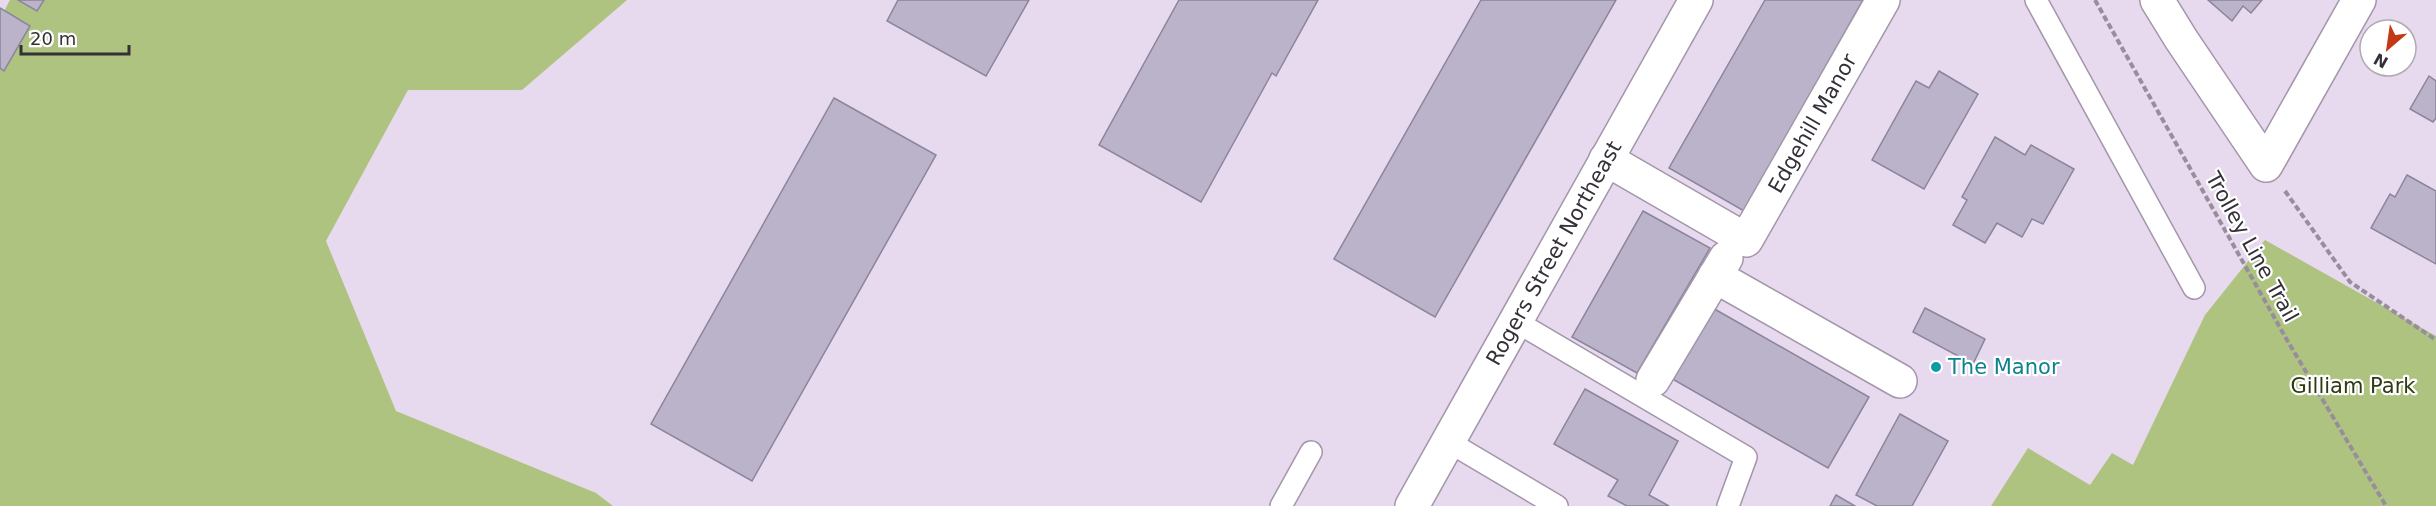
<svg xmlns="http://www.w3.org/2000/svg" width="2436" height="506" viewBox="0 0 2436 506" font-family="'DejaVu Sans',sans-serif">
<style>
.green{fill:#aec380}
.building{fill:#bab3ca;stroke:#8b859b;stroke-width:1.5}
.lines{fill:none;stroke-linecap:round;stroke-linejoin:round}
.service-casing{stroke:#a496aa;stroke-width:24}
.minor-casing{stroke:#a496aa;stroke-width:36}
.path{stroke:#978d9c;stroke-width:4;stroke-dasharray:6 3;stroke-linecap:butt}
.service{stroke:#fff;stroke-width:21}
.minor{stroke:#fff;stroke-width:33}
.culture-dot{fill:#0f9aa8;stroke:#fff;stroke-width:2}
.labels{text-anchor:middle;stroke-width:4.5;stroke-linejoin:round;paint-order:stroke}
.street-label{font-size:21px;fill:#353038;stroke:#fff}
.culture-label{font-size:21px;fill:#0d838f;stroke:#fff;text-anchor:start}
.park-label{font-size:21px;fill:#303a14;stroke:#fff}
</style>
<rect width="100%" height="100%" fill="#e7d9ee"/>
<!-- green -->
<g class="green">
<path d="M 10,0 L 627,0 L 522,90 L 408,90 L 326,241 L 396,411 L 596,493 L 613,506 L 0,506 L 0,19 Z"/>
<path d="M 2265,240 L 2436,336 L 2436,506 L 1991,506 L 2028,448 L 2090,485 L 2112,453 L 2133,465 L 2205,315 Z"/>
</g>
<!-- building -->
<g class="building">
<path d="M 18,0 L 44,0 L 37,11 Z"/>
<path d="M 898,0 L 1029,0 L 986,76 L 887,21 Z"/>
<path d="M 1179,0 L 1318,0 L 1276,76 L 1272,73 L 1201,202 L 1099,145 Z"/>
<path d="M 1481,0 L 1616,0 L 1435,317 L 1334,259 Z"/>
<path d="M 1765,0 L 1863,0 L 1744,211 L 1669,168 Z"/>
<path d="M 2208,0 L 2262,0 L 2251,13 L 2243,6 L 2232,21 Z"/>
<path d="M 0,8 L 30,26 L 4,71 L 0,68 Z"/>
<path d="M 1939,71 L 1978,94 L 1924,189 L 1872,160 L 1916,81 L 1929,88 Z"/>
<path d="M 2429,76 L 2436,81 L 2436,118 L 2433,122 L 2410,109 Z"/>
<path d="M 834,98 L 936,155 L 752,481 L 651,424 Z"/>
<path d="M 1995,137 L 2025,155 L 2031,145 L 2074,169 L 2043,224 L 2032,219 L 2022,237 L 1997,223 L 1985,243 L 1953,225 L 1967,200 L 1962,197 Z"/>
<path d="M 2407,175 L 2436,191 L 2436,264 L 2371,228 L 2390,194 L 2395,197 Z"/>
<path d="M 1643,211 L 1710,248 L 1637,373 L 1572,337 Z"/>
<path d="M 1711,307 L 1869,397 L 1828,468 L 1669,377 Z"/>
<path d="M 1925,308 L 1985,339 L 1973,364 L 1913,332 Z"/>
<path d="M 1585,389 L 1678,441 L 1649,495 L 1669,506 L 1627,506 L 1608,496 L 1618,480 L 1554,444 Z"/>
<path d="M 1900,414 L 1948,441 L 1912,506 L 1877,506 L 1856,495 Z"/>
<path d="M 1836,495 L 1855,506 L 1830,506 Z"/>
</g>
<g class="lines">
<!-- service casing -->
<g class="service-casing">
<g id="service">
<path d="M 2036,0 L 2194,288"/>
<path d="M 1515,321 L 1746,457 L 1728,506"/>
<path d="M 1449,442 L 1557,506"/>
<path d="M 1281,506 L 1311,452"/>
</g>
</g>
<!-- minor casing -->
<g class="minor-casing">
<g id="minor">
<path d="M 2157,0 L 2181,39 L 2266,165 L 2359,0"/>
<path id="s1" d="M 1606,159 L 1746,240 L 1883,0"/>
<path d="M 1715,276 L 1900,381"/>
<path d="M 1653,380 L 1726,258"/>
<path id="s2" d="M 1412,506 L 1696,0"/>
</g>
</g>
<!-- path -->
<g class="path">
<path d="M 2095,0 L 2287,340 L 2386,506"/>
<path d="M 2285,191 L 2350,282 L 2436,340"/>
</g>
<!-- service -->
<use href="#service" class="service"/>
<!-- minor -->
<use href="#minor" class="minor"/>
</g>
<!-- markers -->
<circle class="culture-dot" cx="1936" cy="367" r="6"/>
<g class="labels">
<!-- street labels -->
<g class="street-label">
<text dy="7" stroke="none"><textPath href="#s1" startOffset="296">Edgehill Manor</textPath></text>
<text transform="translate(2252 247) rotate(61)" y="7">Trolley Line Trail</text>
<text dy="7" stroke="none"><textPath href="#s2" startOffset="290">Rogers Street Northeast</textPath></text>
</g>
<!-- culture labels -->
<g class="culture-label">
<text x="1948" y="374">The Manor</text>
</g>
<!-- park labels -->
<g class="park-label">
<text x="2353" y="393">Gilliam Park</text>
</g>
</g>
<!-- north arrow -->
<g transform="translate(2388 48) rotate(209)"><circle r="28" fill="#ffffff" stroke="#aeacaf" stroke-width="1.5"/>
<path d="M0-4.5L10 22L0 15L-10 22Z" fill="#c33915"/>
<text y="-9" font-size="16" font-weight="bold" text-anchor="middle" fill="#353038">N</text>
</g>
<!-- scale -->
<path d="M21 45v9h108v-9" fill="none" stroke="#353038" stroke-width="3"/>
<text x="30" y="45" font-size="18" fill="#353038" stroke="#ffffff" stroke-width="4.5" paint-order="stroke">20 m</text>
</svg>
